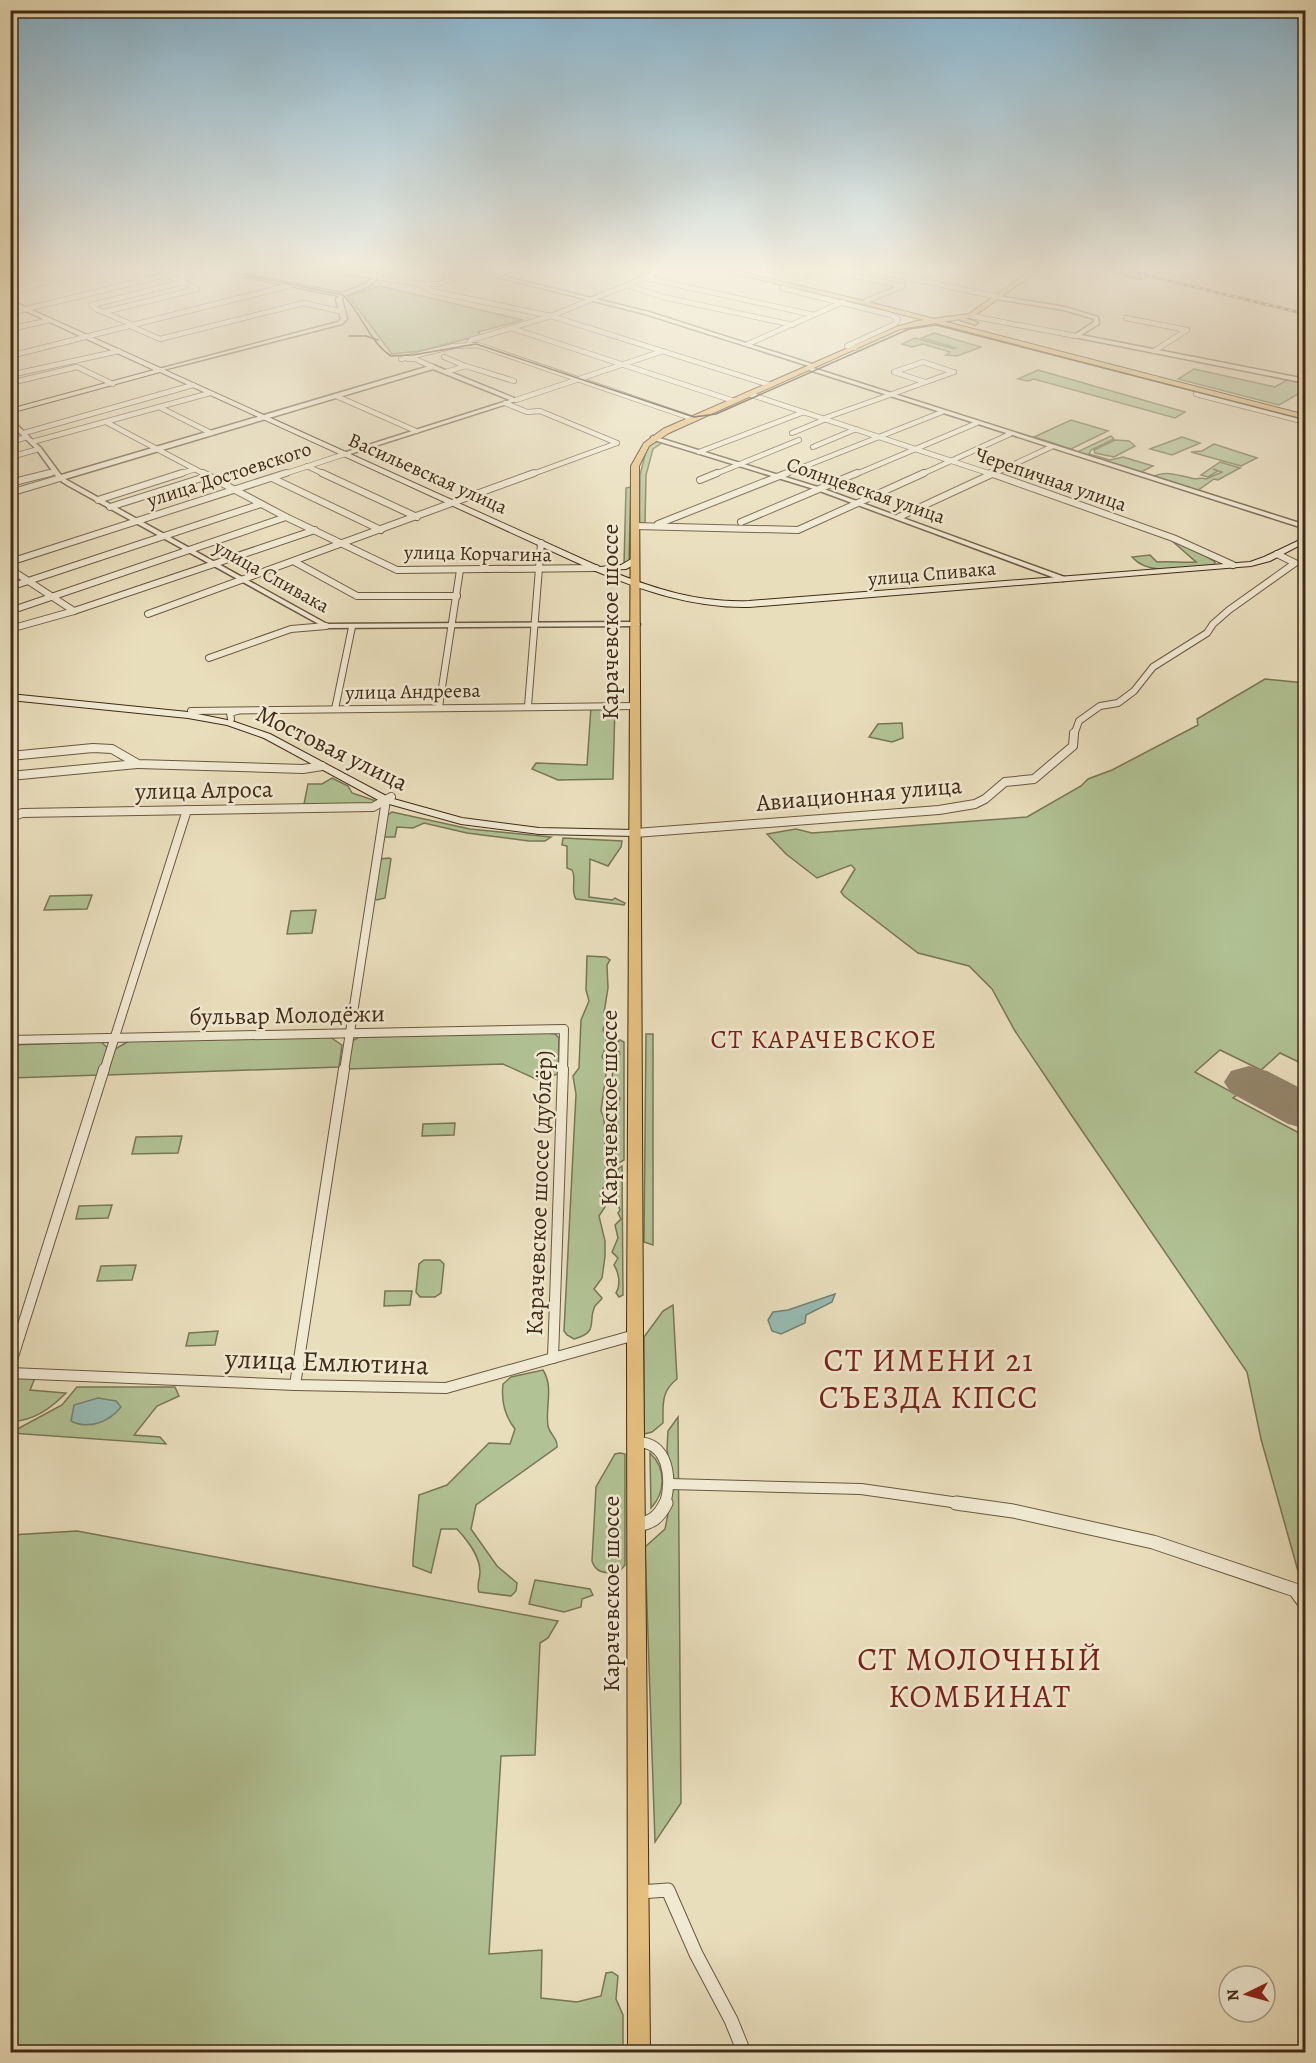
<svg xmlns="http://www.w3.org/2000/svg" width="1316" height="2063" viewBox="0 0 1316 2063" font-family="Alegreya,serif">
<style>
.green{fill:#b1c294;stroke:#787655;stroke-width:1.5}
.water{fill:#97bcb4;stroke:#748275;stroke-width:1.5}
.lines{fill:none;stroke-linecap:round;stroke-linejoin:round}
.runway{fill:#948469;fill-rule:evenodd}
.minor-far4-casing{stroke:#6a5840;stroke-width:6}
.minor-far3-casing{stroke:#6a5840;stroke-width:8}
.minor-far2-casing{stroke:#6a5840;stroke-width:10}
.minor-far1-casing{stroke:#6a5840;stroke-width:12}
.minor-casing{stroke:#6a5840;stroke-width:15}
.tertiary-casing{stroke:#6a5840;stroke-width:3}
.secondary-casing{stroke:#402b16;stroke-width:2}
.primary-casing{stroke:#402b16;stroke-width:2}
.trunk-casing{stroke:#402b16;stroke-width:2}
.minor-far4{stroke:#f1ead3;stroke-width:4.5}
.minor-far3{stroke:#f1ead3;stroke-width:6}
.minor-far2{stroke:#f1ead3;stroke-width:8}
.minor-far1{stroke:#f1ead3;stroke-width:10}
.minor{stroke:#f1ead3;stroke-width:13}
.tertiary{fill:#f1ead3;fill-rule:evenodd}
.secondary{fill:#f1ead3;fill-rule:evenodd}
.primary{fill:#e4bf7e;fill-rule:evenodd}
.trunk{fill:#e4bf7e;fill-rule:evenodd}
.tram{stroke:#402b16;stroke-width:1.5}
.rail-casing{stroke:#402b16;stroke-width:3}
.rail{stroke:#f1ead3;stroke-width:1.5;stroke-dasharray:4;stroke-linecap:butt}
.labels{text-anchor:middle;stroke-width:5;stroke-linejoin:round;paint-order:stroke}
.far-street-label{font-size:20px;fill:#402b16;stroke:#f1ead3}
.street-label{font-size:24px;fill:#402b16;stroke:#f1ead3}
.neighbourhood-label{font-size:26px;letter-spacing:1.5px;fill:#7a1f14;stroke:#f1ead3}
.near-street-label{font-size:28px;fill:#402b16;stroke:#f1ead3}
.near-neighbourhood-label{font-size:32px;letter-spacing:1.5px;fill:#7a1f14;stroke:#f1ead3}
</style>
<rect width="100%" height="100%" fill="#e9debc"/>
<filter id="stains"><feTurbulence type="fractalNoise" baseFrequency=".00333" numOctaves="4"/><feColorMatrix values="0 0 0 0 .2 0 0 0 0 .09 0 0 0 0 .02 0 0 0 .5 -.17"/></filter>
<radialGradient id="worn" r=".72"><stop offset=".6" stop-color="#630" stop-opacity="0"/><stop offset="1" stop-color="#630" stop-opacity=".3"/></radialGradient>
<!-- green -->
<g class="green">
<path d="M 380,286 L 523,320 L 478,332 L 481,335 L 420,351 L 392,354 L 348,296 Z"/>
<path d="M 934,333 L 981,347 L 957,356 L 946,355 L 950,352 L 923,344 L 912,347 L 902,344 L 915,338 L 954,349 L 956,348 L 922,338 Z"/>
<path d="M 1194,369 L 1275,387 L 1287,380 L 1305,383 L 1305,390 L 1279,405 L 1178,379 Z"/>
<path d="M 1038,370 L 1185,412 L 1175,418 L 1034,379 L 1028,381 L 1018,379 Z"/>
<path d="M 1071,420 L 1108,431 L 1071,449 L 1034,437 Z"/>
<path d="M 1111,436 L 1114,439 L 1091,450 L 1089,454 L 1110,460 L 1123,457 L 1153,466 L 1139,473 L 1075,453 Z"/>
<path d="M 1182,437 L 1200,443 L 1172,455 L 1150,449 Z"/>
<path d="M 1115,440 L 1129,441 L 1135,446 L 1114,457 L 1095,453 L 1094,450 Z"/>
<path d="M 656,441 L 662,443 L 653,449 L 646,475 L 645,523 L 639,523 L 640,475 L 647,447 Z"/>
<path d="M 1214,444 L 1257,458 L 1241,466 L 1191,452 L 1202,451 Z"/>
<path d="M 1220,462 L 1240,468 L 1218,480 L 1214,479 L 1197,491 L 1152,477 C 1167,470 1175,475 1191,478 C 1197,480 1200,477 1206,479 L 1222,472 L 1213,469 L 1218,471 L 1208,477 L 1201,475 Z"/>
<path d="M 631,487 L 629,561 L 624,565 L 626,488 Z"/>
<path d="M 1171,540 L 1197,550 L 1215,562 L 1214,565 C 1189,567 1150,578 1132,557 L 1150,555 L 1157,562 C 1171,561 1183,563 1196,562 Z"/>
<path d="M 1265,679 L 1305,683 L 1305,1065 L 1280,1053 L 1261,1070 L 1220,1050 L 1195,1072 L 1237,1095 L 1233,1098 L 1305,1136 L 1305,1596 L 1261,1439 L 1247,1372 L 1072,1116 L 1015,1031 L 992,989 L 969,966 L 918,953 L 844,896 L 841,892 L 855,869 L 851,865 L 817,878 L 786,854 L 767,834 L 796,829 L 812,833 L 1027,817 L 1081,786 L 1088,779 L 1112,770 L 1198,725 L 1197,719 Z"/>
<path d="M 615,706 L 613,779 L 558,780 L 532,769 L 536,763 L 587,765 L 591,707 Z"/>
<path d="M 902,723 L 903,738 L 892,742 L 869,737 L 878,724 Z"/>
<path d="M 332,778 L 348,786 L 352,793 L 376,801 L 372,804 L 304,804 L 308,784 L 322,784 Z"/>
<path d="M 392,812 L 470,829 L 551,837 L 545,841 L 529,841 L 467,833 L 424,823 L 413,828 L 397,827 L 395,837 L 383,837 L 386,816 Z"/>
<path d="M 563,838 L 622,841 L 621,847 L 608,866 L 590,859 L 589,897 L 612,900 L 615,898 L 625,903 L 624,905 L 576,899 C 570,890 577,879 572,870 L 567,868 L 567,846 L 562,845 Z"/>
<path d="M 389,858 L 391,859 L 385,898 L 377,900 L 374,898 L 380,859 Z"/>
<path d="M 92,895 L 87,909 L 44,910 L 50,896 Z"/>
<path d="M 316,910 L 312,933 L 287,934 L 291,911 Z"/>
<path d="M 587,956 L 606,957 L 610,960 L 607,965 L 608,988 L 604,1013 L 607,1019 L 603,1029 L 607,1043 L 602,1057 L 607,1066 L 601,1111 L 604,1118 L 606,1182 L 600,1195 L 605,1207 L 599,1216 L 605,1241 L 605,1256 L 602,1278 L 594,1289 L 602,1298 C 601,1301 597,1303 595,1306 C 587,1322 600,1332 574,1339 L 567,1335 L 564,1331 L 576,1094 L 573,1076 L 579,1068 L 581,1020 L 589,1001 L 586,990 Z"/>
<path d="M 547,1033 L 555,1034 L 559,1038 L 558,1074 L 538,1080 L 503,1064 L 347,1069 L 352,1041 L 359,1037 Z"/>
<path d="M 646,1034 L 653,1034 L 653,1245 L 644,1242 Z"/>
<path d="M 330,1037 L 342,1045 L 339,1067 L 107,1075 L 115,1049 L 129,1041 Z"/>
<path d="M 620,1040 L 624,1042 L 624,1160 L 619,1163 L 614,1160 L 617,1146 L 616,1125 L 608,1114 L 619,1104 L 620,1098 L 611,1086 L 614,1062 L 620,1054 L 615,1044 Z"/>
<path d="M 101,1042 L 108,1048 L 100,1075 L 11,1078 L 10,1045 Z"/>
<path d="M 455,1123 L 454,1135 L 422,1136 L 423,1124 Z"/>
<path d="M 182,1136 L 178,1153 L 132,1154 L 136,1137 Z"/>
<path d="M 622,1166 L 623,1295 L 619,1297 L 616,1293 C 621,1285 619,1273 614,1265 L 618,1258 L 612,1252 L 618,1238 L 615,1225 L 621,1219 L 618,1213 L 620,1210 C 616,1199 609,1189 619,1178 L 618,1169 Z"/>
<path d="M 112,1205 L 108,1218 L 76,1219 L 79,1206 Z"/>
<path d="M 424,1260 L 440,1260 L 444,1264 L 441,1293 L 435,1297 L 420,1297 L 416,1292 L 419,1264 Z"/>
<path d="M 136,1265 L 132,1280 L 97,1281 L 101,1266 Z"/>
<path d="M 385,1291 L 412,1291 L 410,1305 L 384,1306 Z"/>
<path d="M 673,1305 L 677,1379 C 661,1391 663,1405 663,1423 L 652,1432 L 644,1434 L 644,1337 L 663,1311 Z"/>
<path d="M 218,1331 L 215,1345 L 186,1346 L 189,1333 Z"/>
<path d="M 543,1370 C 554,1387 545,1407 548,1426 C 550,1435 558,1438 557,1447 L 476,1505 L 471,1529 L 497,1566 L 517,1583 L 516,1591 L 511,1596 L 479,1592 C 476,1585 480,1580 480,1572 C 480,1556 468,1541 457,1529 L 441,1529 L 431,1573 L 413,1566 L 413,1559 L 419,1495 L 447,1485 L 489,1443 L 510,1444 L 515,1429 C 504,1415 501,1401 503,1384 L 511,1377 Z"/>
<path d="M 11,1378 L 35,1378 L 30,1390 L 66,1393 C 49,1410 34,1420 11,1422 Z"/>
<path d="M 77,1387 L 175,1387 L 179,1396 L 157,1406 L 134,1435 L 160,1437 L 166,1444 L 10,1433 L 62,1405 Z"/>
<path d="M 678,1417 L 681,1803 L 655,1842 L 645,1547 L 665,1529 L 673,1489 L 667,1449 L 668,1431 Z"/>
<path d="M 620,1453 L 625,1454 L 625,1565 L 618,1573 C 606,1573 596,1574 592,1561 L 596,1487 L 615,1454 Z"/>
<path d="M 650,1453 C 666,1468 666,1492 651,1508 Z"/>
<path d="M 77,1531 L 558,1621 L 548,1638 L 540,1643 L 535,1755 L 501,1756 L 489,1954 L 542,1950 L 541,1998 L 577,2002 L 601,1996 L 606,1973 L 612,1972 L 618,1976 L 616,1999 L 623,2015 L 623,2052 L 11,2052 L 11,1535 Z"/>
<path d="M 535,1580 L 590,1589 L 593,1595 L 582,1599 L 581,1607 L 564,1612 L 529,1604 Z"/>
</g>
<!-- water -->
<g class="water">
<path d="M 835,1294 L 832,1302 L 806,1315 L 805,1323 L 781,1334 L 772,1331 L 768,1320 L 773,1312 L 788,1310 Z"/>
<path d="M 98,1398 L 116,1401 L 121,1407 C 109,1422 89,1430 71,1421 L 74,1405 Z"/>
</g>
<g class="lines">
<!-- runway -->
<path class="runway" d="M 1249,1066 L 1267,1071 L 1306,1091 L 1306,1129 L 1288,1124 L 1231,1093 L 1224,1082 L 1231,1071 Z"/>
<!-- minor-far4 casing -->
<g class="minor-far4-casing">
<g id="minor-far4">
<path d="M 346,272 L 419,284 L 432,291 L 551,316 L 770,385"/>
<path d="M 836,272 L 903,286 L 866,301"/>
<path d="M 880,272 L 999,297"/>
<path d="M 646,278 L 814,315"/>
<path d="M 419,284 L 439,284 L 470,272"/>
<path d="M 629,286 L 663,297 L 793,325"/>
<path d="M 782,288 L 891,315 L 898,319 L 895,324 L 847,346 L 855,348"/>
<path d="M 10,293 L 75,272"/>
<path d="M 92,305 L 183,282"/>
<path d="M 92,305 L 96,309 L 133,325"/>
<path d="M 104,312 L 197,289 L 168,275"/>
<path d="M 10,313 L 178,272"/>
<path d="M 971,316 L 1076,336"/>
<path d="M 1126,318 L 1187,330 L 1154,351"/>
<path d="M 130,326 L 160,339 L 304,303 L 343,312"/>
<path d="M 511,328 L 734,401"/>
<path d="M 10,329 L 50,320"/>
<path d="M 468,344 L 471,340 L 551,316 L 659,272"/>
<path d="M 748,344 L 843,302"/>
<path d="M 10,356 L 291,285"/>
<path d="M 444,357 L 465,366"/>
<path d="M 401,359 L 454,346 L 478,345 L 694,419"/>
<path d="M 408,359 L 415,359 L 433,367"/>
<path d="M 446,372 L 466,366 L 514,381"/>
<path d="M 10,375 L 119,351"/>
<path d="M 925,382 L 894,372 L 923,362 L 953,372"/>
<path d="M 10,383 L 77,367 L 113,384"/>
<path d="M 749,394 L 994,475"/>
<path d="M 1196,394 L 1306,422"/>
<path d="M 336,396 L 416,431"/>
<path d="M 516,400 L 663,351"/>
<path d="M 505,403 L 527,412 L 540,411 L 617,443"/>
<path d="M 159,407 L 211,433"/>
<path d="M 825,418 L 954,372"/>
<path d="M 106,422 L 206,475"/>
<path d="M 24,433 L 193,385"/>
<path d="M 792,433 L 826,419"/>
<path d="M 10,442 L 27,437"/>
<path d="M 32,442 L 210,393"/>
<path d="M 813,447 L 856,429"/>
<path d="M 699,452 L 804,412"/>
<path d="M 10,457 L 39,449"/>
<path d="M 307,466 L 326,475"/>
<path d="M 44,475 L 55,472"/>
<path d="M 177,475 L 195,469"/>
<path d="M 281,475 L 345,454"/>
<path d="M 530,475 L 617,443"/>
<path d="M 713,475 L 799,440"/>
<path d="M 783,475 L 942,412"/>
<path d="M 854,475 L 977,423"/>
<path d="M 920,475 L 1010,434"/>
<path d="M 991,475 L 1051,447"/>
</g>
</g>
<!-- minor-far3 casing -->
<g class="minor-far3-casing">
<g id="minor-far3">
<path d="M 203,473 L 286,517 L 397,570 L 596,568"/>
<path d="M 322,473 L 417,517"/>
<path d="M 990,473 L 1173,538 L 1233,565"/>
<path d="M 272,478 L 381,530"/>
<path d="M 700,480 L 717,473"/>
<path d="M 10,483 L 50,473"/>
<path d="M 10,493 L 60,478"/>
<path d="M 98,500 L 182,473"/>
<path d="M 110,507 L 208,476"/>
<path d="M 899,517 L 994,473"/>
<path d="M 741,522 L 857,473"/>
<path d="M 658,524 L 787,473"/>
<path d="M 635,526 L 798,530 L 924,473"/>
<path d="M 10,562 L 286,473"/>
<path d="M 295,562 L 357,596 L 457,596"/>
<path d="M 10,569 L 74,611"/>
<path d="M 10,587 L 261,504"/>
<path d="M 10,611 L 286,517"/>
<path d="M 148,614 L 534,473"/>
<path d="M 10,629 L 74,611 L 315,530"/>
<path d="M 209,658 L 291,629 L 326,626"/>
<path d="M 528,706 L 541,543"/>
<path d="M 439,707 L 460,570"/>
<path d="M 335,709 L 352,627"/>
<path d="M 191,711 L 636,706"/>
<path d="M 231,719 L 230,713 L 237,711"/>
<path d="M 1074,735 L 1079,721 L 1100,706 L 1118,703 L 1134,691 L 1153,667 L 1207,633 L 1213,624 L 1229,610 L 1295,563 L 1277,554"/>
</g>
</g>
<!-- minor-far2 casing -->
<g class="minor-far2-casing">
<g id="minor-far2">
<path d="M 10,756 L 93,748 L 112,749 L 138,764 L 303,769 L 322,766"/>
<path d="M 10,776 L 137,764"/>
<path d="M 10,818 L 22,813 L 373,807 L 391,797"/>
<path d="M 635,833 L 939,810 L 975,804 L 985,799 L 1005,782 L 1034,779 L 1073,746 L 1074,733"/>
<path d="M 10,1040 L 564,1029 L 563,1071"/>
<path d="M 104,1071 L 187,810"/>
<path d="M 344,1071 L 386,800"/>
</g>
</g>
<!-- minor-far1 casing -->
<g class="minor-far1-casing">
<g id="minor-far1">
<path d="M 553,1358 L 563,1069"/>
<path d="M 10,1366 L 104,1069"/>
<path d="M 10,1373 L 295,1385 L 446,1388 L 635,1335"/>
<path d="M 295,1385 L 344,1069"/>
<path d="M 635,1442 C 669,1441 672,1478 665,1504"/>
<path d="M 670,1484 L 861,1489 L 966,1504"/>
</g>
</g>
<!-- minor casing -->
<g class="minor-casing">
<g id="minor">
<path d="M 956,1503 L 1013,1511 L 1153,1542 L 1295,1590 L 1306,1605"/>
<path d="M 636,1525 C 652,1523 659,1517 666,1503"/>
<path d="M 639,1892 L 668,1890 L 696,1954 L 731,2020 L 744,2052"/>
</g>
</g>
<!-- tertiary casing -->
<g class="tertiary-casing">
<g id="tertiary">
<path d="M 222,272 L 233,272 L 342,293 L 365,284 L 380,272 L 385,272 L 369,286 L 344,296 L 342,299 L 347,319 L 342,324 L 159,371 L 159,369 L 338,322 L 341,319 L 336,299 L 339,296 Z"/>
<path d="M 477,272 L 486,272 L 649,312 L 815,365 L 815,367 L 813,368 L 1306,525 L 1306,529 L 806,369 L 806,367 L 809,366 L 645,314 Z"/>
<path d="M 998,296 L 1065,307 L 1098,317 L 1099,324 L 1081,335 L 1306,379 L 1306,383 L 1074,337 L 1074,335 L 1094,322 L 1094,319 L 1064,310 L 996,299 Z"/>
<path d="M 433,365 L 519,400 L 347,455 L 343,455 L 343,453 L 510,400 L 433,369 L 65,479 L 327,624 L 636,622 L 640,624 L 639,626 L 326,628 L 67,485 L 58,479 L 37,450 L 10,424 L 10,418 L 41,448 L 61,475 Z"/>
<path d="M 653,436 L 821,488 L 1070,579 L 1063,581 L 817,490 L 651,439 L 651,437 Z"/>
</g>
</g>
<!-- secondary casing -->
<g class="secondary-casing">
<g id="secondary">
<path d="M 10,300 L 600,567 L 621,565 L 633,558 L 639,558 L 639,562 L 626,569 L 608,570 C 654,589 699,603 749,601 L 1250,562 L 1264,557 L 1306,537 L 1306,542 L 1270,561 L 1251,566 L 749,607 C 693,608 644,591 593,570 L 160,372 L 10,413 L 10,409 L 154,370 L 10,304 Z"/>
<path d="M 10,694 L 188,712 L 232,721 L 270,734 L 390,798 L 462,818 L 539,828 L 635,830 L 640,833 L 635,836 L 539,834 L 461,824 L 382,802 L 264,738 L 227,725 L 188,718 L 10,700 Z"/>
</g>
</g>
<!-- primary casing -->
<g class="primary-casing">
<g id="primary">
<path d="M 727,272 L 740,272 L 865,301 L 1306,415 L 1306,420 L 862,304 Z"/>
<path d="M 962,317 L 977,322 L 978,323 L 975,325 L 960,320 Z"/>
</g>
</g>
<!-- trunk casing -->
<g class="trunk-casing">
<path id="trunk" d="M 1028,272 L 1036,272 L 973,317 L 900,329 L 669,433 L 649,446 L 639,466 L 643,1335 L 650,2052 L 628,2052 L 627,1335 L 631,466 L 644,443 L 663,429 L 896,327 L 917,321 L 969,314 Z"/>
</g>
<!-- minor-far4 -->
<use href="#minor-far4" class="minor-far4"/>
<!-- minor-far3 -->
<use href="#minor-far3" class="minor-far3"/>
<!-- minor-far2 -->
<use href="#minor-far2" class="minor-far2"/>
<!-- minor-far1 -->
<use href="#minor-far1" class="minor-far1"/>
<!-- minor -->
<use href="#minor" class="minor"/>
<!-- tertiary -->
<use href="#tertiary" class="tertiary"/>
<!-- secondary -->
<use href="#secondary" class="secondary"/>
<!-- primary -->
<use href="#primary" class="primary"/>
<!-- trunk -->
<use href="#trunk" class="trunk"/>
<!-- tram -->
<g class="tram">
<path d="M 231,272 L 343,295 C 361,312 370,343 391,356 L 413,355 L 476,344 L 694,417 L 716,414 L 909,329 L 936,325 L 1306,420"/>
<path d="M 349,336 L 366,336 L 378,340"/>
</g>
<!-- rail casing -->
<g class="rail-casing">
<g id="rail">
<path d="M 1113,272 L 1141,279"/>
<path d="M 1133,272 L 1306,314"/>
</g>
</g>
<!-- rail -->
<use href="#rail" class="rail"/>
</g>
<!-- sky -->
<linearGradient id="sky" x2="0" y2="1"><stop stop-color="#87b7d3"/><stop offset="0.48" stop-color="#f5f0e1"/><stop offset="1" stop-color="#f5f0e1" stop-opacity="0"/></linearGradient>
<rect width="1316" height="561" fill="url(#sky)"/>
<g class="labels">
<!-- far-street labels -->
<g class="far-street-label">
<text transform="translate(428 473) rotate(24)" y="7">Васильевская улица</text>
<text transform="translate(229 474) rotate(-18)" y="7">улица Достоевского</text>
<text transform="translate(1051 479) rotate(19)" y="7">Черепичная улица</text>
<text transform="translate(866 490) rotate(19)" y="7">Солнцевская улица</text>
<text transform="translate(478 553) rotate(1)" y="7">улица Корчагина</text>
<text transform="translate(932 573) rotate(-5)" y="7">улица Спивака</text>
<text transform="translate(272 576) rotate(29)" y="7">улица Спивака</text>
<text transform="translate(413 691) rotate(-1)" y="7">улица Андреева</text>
</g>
<!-- street labels -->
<g class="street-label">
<text transform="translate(610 622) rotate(-90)" y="8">Карачевское шоссе</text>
<text transform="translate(332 748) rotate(26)" y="8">Мостовая улица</text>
<text transform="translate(204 790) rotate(-1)" y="8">улица Алроса</text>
<text transform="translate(859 794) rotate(-5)" y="8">Авиационная улица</text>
<text transform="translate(287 1015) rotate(-1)" y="8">бульвар Молодёжи</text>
<text transform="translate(609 1108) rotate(-90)" y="8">Карачевское шоссе</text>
<text transform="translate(539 1193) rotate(-88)" y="8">Карачевское шоссе (дублёр)</text>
<text transform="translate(611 1594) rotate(-90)" y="8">Карачевское шоссе</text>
</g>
<!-- neighbourhood labels -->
<g class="neighbourhood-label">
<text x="824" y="1048">СТ КАРАЧЕВСКОЕ</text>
</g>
<!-- near-street labels -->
<g class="near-street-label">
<text transform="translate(327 1361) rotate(2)" y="10">улица Емлютина</text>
</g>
<!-- near-neighbourhood labels -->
<g class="near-neighbourhood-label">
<text x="929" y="1371">СТ ИМЕНИ 21<tspan x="929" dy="37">СЪЕЗДА КПСС</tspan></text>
<text x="980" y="1670">СТ МОЛОЧНЫЙ<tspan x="980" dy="37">КОМБИНАТ</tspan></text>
</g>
</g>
<!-- margin -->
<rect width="1316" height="2063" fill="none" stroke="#e9debc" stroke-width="36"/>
<rect x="12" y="12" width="1292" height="2039" fill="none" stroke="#402b16" stroke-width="3"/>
<rect x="18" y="18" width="1280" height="2027" fill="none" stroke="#402b16" stroke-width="1.5"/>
<!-- north arrow -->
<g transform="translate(1247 1994) rotate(265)"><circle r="28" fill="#f1ead3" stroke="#aa9e87" stroke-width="1.5"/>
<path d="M0-4.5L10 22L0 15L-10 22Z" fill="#8f2418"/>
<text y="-9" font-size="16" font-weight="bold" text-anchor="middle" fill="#402b16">N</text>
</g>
<rect width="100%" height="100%" filter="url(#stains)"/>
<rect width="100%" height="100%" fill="url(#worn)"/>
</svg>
